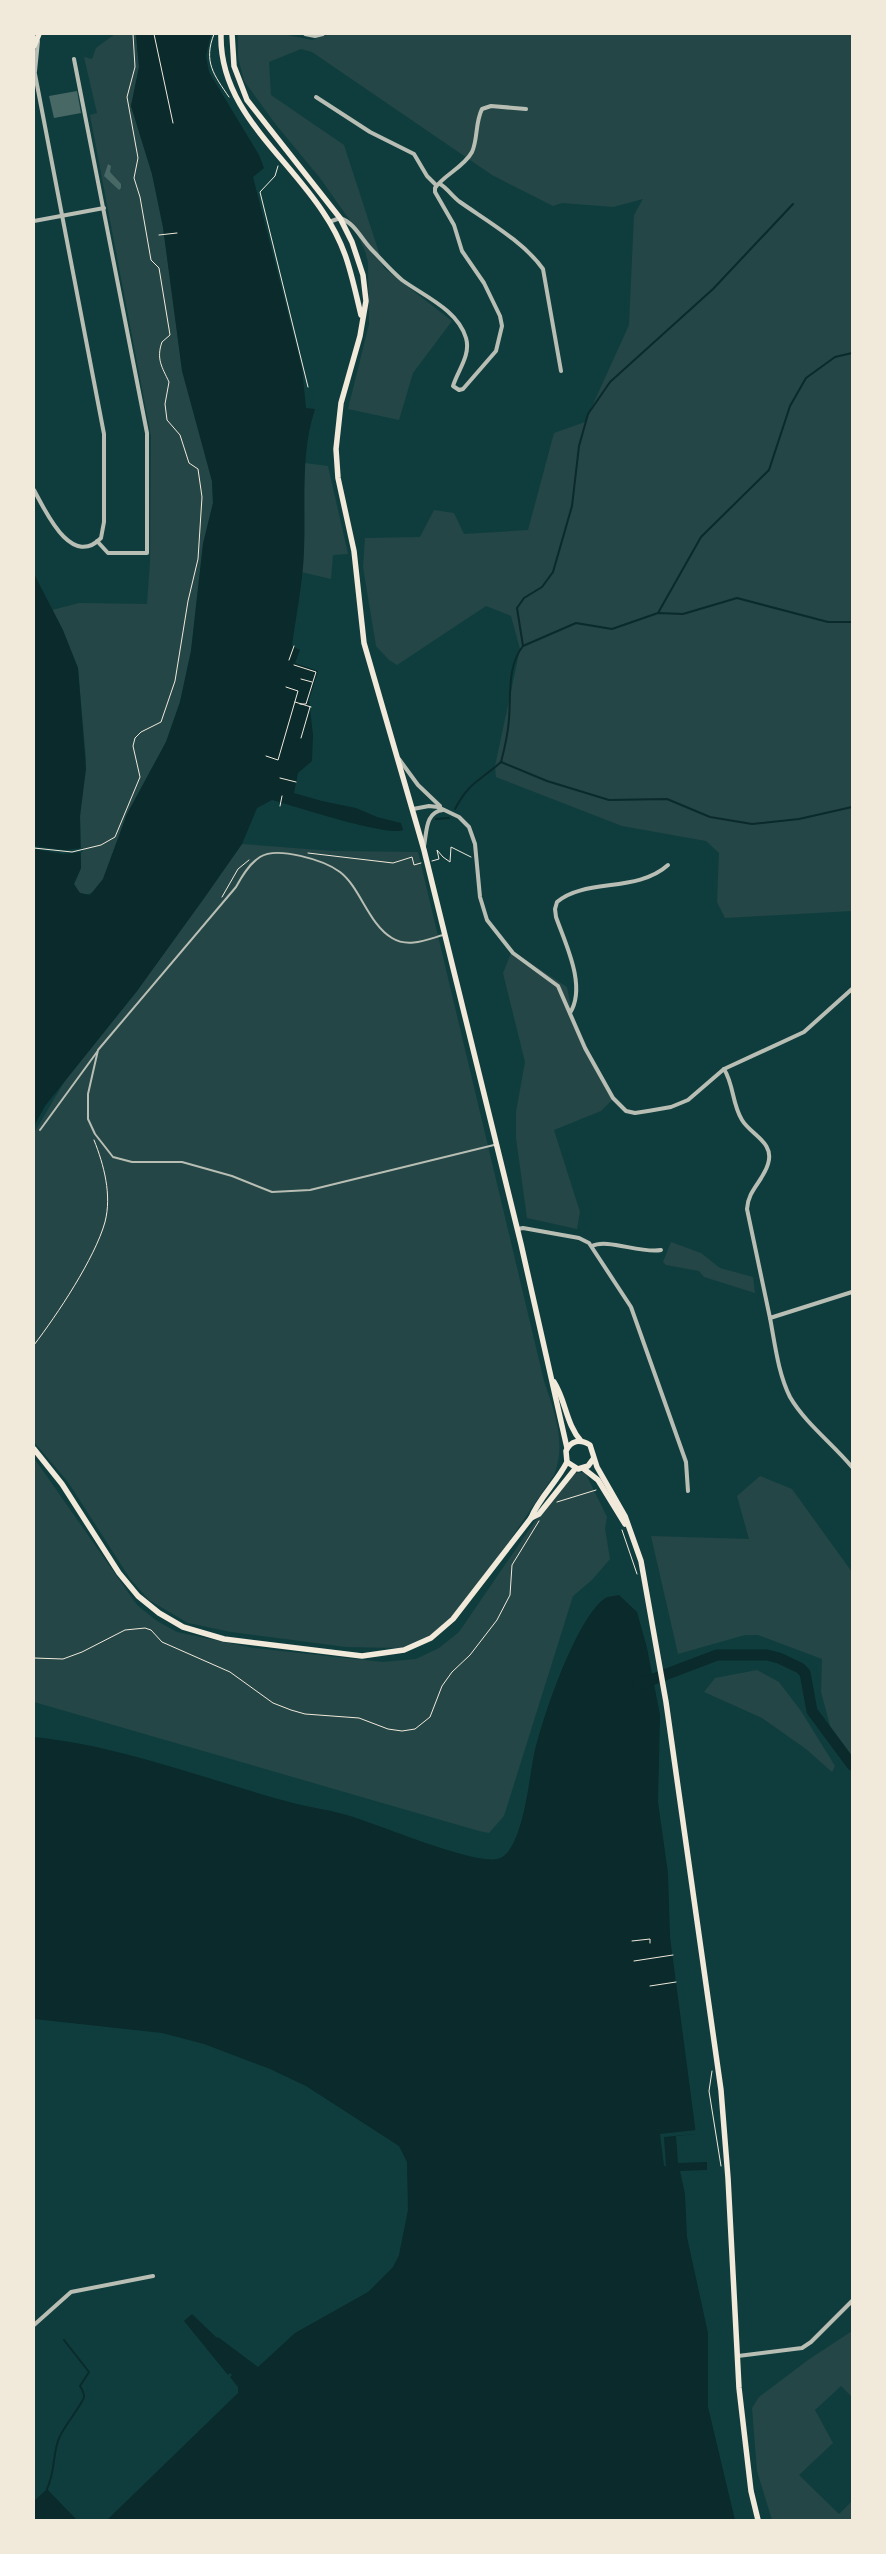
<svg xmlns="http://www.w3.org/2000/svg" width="886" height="2554" viewBox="0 0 886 2554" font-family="'Sofia Sans Condensed',sans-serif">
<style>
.green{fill:#244646}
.water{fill:#0a2a2b}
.pier{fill:#0f3d3e}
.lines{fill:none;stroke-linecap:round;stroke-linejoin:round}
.stream{stroke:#0a2a2b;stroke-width:2}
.river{stroke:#0a2a2b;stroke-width:11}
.building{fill:#486865}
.path{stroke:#f1e9da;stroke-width:1}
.service{stroke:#b8beb3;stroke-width:2}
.minor{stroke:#b8beb3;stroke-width:4}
.secondary{stroke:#f1e9da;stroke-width:5.5}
</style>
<rect width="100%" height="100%" fill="#0f3d3e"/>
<!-- green -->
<g class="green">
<path d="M 115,34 L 136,34 L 139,67 L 131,106 L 152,174 L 163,227 L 182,368 L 212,481 L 213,503 L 203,544 L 191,651 L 180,702 L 166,742 L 127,814 L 103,879 L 94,892 L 85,895 L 77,891 L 74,884 L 81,868 L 80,816 L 86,760 L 78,668 L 52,610 L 79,603 L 147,604 L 150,562 L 151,436 L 90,115 L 97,113 L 84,57 L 92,59 L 96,48 Z"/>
<path d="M 238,34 L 283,34 L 312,40 L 329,34 L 852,34 L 852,911 L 725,918 L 717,902 L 719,853 L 706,841 L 622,826 L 496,777 L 495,766 L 520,649 L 511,616 L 486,606 L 397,665 L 389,660 L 376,646 L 363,567 L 365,538 L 420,537 L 434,510 L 454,513 L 464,534 L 528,530 L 554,433 L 585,422 L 629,325 L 634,215 L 643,199 L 613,207 L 562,203 L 553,206 L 492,175 L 312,52 L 301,49 L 269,62 L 271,95 L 344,145 L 384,268 L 452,321 L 413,373 L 399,420 L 348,409 L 369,324 L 368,262 L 365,251 L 351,222 L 320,178 L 277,126 L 244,81 L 238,57 Z"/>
<path d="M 305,463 L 328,466 L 348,554 L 333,555 L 331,579 L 301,572 Z"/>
<path d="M 242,844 L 333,851 L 418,852 L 544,1381 C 554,1411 567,1443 554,1475 L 468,1602 L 426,1642 L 399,1648 L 346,1647 L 231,1632 L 188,1623 L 149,1600 L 131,1580 L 68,1482 L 34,1442 L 34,1133 L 66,1079 L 137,991 Z"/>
<path d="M 512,951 L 567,987 L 572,1014 L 612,1100 L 601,1111 L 554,1130 L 580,1212 L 577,1229 L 527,1218 L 516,1138 L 516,1112 L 525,1062 L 503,973 Z"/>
<path d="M 671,1242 L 701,1253 L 720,1268 L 753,1277 L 755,1293 L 704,1277 L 699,1271 L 666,1265 L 663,1262 Z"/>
<path d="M 34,1458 L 137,1605 L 157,1621 L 177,1632 L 253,1648 L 383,1662 L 416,1659 L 439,1648 L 459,1632 L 535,1521 L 575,1473 L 585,1472 L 607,1517 L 605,1528 L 610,1559 L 592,1580 L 573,1596 L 504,1816 L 489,1833 L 479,1831 L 34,1702 Z"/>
<path d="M 760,1476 L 792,1489 L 852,1572 L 852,1763 L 835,1744 L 821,1692 L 822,1659 L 758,1635 L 745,1635 L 678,1654 L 651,1536 L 749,1539 L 737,1496 Z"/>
<path d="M 757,1670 L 779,1682 L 801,1711 L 835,1766 L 832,1772 L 806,1749 L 762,1718 L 704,1692 L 715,1678 Z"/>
<path d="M 852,2331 L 852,2397 L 841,2386 L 815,2410 L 833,2443 L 799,2475 L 839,2514 L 852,2501 L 852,2520 L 772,2520 L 757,2471 L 752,2408 L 759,2397 L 808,2360 Z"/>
</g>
<!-- water -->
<g class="water">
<path d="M 136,34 L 211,34 L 206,56 L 209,72 L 259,155 L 264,168 L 253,177 L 302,368 L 306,408 L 315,409 C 300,454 306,504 304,551 C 303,582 296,615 292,646 L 300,650 L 295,663 L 318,671 L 309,700 L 313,735 L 312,761 L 298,773 L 294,793 L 322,801 L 356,808 L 377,817 L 401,823 L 403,830 C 388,837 294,806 272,800 L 257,808 L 242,844 L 205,897 L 137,991 L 45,1106 L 34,1126 L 34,574 L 63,630 L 78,668 L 86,769 L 80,816 L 81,868 L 74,884 L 80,893 L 90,895 L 103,879 L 127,814 L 166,742 L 180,702 L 191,651 L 203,544 L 213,503 L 212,481 L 182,371 L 163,227 L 152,174 L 131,106 L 139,67 Z"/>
<path d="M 619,1595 L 637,1612 L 647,1648 L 660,1715 L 658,1802 L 668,1873 L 670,1937 L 696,2134 L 676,2136 L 678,2163 L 707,2162 L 707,2170 L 680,2171 L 685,2194 L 687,2237 L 708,2333 L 708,2407 L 735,2520 L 107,2520 L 238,2393 L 238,2387 L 230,2377 L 232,2375 L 230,2373 L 228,2375 L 184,2321 L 192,2314 L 217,2338 L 218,2337 L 258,2367 L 295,2333 L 368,2292 L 393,2267 L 399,2255 L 408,2210 L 407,2162 L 399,2146 L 306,2086 L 270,2069 L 204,2044 L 162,2033 L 34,2019 L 34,1737 C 123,1746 207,1780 293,1803 C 312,1808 332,1810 350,1816 C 380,1825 472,1864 497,1859 C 523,1854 529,1777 534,1755 C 542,1719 575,1621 604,1599 C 608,1596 614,1596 619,1595 Z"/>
<path d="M 47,2489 L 77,2520 L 34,2520 L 34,2501 Z"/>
</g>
<!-- pier -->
<g class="pier">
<path d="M 34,846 L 65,850 L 83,848 L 83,852 L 63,854 L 34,849 Z"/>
<path d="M 696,2130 L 696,2134 L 664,2137 L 666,2166 L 664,2166 L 660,2134 Z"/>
</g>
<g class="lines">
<!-- stream -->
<g class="stream">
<path d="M 658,613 L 701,537 L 769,470 L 790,406 L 806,378 L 835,357 L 852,353"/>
<path d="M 523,646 L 517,608 L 524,598 L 542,587 L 553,572 L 572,506 L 579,446 L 588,414 L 610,382 L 713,289 L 793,204"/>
<path d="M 501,762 L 547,781 L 609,800 L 667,799 L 710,817 L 752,824 L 799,819 L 852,807"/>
<path d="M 455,809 C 470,781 480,781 501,762 C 505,747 508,733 509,719 C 511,695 507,666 523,646 L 576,623 L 612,629 L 658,613 L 683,614 L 737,598 L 828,622 L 852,622"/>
<path d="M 436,819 L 449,818"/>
<path d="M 47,2489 C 56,2470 52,2452 60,2436 C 64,2427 83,2403 84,2397 C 84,2393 82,2389 80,2386 L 89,2372 L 64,2340"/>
</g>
<!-- river -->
<path class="river" d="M 638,1685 L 717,1655 L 767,1655 L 779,1658 L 800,1668 L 805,1673 L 812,1711 L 852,1765"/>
</g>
<!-- building -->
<g class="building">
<path d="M 77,91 L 81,113 L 54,118 L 49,96 Z"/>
<path d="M 108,164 L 111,166 L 110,172 L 121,184 L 121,188 L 119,190 L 104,176 Z"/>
</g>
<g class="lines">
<!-- path -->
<g class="path">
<path d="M 154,34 L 173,123"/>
<path d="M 214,34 C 203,62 214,75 229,97"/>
<path d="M 278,166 L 275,176 L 260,192 L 308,387"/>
<path d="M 159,235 L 177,233"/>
<path d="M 289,660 L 294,646"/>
<path d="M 294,665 L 316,672 L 306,704 L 300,704"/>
<path d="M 301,679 L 312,682"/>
<path d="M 295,702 L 311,707"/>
<path d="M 301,738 L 310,707"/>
<path d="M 266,756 L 278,760 L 298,691 L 286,687"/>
<path d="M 280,778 L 296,782"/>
<path d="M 280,806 L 282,796"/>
<path d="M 34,848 L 72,852 L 101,845 L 115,837 L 140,777 L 133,746 L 135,738 L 141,732 L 161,722 L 175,681 L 188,601 L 198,559 L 202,497 L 198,469 L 189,463 L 180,435 L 167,420 L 165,404 L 169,382 C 162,367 156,359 162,342 L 170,335 L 159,268 L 151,260 L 140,197 L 134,178 L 138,158 L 127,97 L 135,67 L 133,34"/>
<path d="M 308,853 L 393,863 L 412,857 L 414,865 L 421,863"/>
<path d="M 432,861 L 439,859 L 437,850 L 443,857 L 450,862 L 451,847 L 471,857"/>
<path d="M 222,897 L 238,869 L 249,860"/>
<path d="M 34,1345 C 57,1315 95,1258 105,1222 C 112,1195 104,1165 94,1140"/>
<path d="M 557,1502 L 596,1490"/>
<path d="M 622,1530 L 637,1574"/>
<path d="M 34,1658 L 63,1659 L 82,1652 L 125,1630 L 145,1628 L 151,1630 L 162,1642 L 230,1672 L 273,1703 L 291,1710 L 305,1714 L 359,1718 L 388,1729 L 402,1731 L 415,1729 L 430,1717 L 442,1686 L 452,1672 L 470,1655 L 497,1620 L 510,1595 L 512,1565 L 539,1521"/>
<path d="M 632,1941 L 650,1939 L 650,1943"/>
<path d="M 634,1961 L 673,1955"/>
<path d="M 650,1986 L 676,1982"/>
<path d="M 712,2071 L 709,2091 L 721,2166"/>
</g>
<!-- service -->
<g class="service">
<path d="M 443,935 C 426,940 408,948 392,938 C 369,925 360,887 340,872 C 324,860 277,846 260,857 C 249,864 242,876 236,887 L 98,1050 L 88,1094 L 88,1119 L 95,1134 L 113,1157 L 132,1162 L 182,1162 L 232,1176 L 272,1192 L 310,1190 L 494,1145"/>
<path d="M 40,1130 L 97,1052"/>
</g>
<!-- minor -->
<g class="minor">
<path d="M 305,34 L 315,36 L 323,34"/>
<path d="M 74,59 L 147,433 L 147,553 L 108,553 L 97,541"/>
<path d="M 34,69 L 104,434 L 104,522 L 101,538 C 71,569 45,510 34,490"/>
<path d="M 35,71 L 38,41"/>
<path d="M 316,97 L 370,132 L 414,154 L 427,176 L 436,185"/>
<path d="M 440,184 C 447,188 453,197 460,202 C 487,221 524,242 543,269 L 561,371"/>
<path d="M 34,221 L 104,208"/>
<path d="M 329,222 L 340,218 C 355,223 361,239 372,250 C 382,260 391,271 402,280 C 424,296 458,310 466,338 C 471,355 458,370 453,386 L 459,390 L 463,389 L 496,351 L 502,326 L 500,316 L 484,283 L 462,251 L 454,225 L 435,192 L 435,188 C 444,175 464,167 472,152 C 478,139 475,123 482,109 L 491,106 L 526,109"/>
<path d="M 399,759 L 418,785 L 440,806"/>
<path d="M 413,809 L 429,806 L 438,807 L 459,817 L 469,827 L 475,844 L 480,897 L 487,920 L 513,953 L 558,986 L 585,1048 L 613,1098 L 626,1111 L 635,1113 L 648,1111 L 671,1107 L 688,1100 L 724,1069 L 804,1032 L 852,989"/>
<path d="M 424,846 C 427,832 425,812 443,810"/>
<path d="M 570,1013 C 587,986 565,943 556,917 L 555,909 L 557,902 C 585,878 637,893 668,865"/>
<path d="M 724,1069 C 734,1085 732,1104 742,1120 C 751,1135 775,1142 768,1164 C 763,1181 748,1190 747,1209 L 770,1318 L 852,1292"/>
<path d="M 518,1229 L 523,1228 L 579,1238 L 589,1243 L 631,1307 L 686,1462 L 688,1491"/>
<path d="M 592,1246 C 607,1238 641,1254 661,1250"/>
<path d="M 770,1318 C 775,1344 778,1373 790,1397 C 805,1423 833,1444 852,1467"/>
<path d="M 34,2325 L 71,2292 L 153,2276"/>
<path d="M 738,2356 L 802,2348 L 811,2342 L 852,2301"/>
</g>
<!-- secondary -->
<g class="secondary">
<path d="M 221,34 C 219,109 285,154 323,212 C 347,247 351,274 361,315"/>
<path d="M 232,34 L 234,66 L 247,100 L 340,218 L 352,242 L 363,275 L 366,301 L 360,336 L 341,403 L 336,449 L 338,478 L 354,551 L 364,643 L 424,850 L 521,1244 L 567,1448"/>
<path d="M 34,46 L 39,34"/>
<path d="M 554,1382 C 566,1401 566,1424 581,1441"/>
<path d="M 34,1449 L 62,1484 L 119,1573 L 138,1596 L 159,1613 L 183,1627 L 224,1639 L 362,1656 L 404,1650 L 431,1638 L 453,1619 L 531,1518 C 539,1498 557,1482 567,1462"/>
<path d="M 594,1458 L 588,1466 L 578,1469 L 567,1462 L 566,1451 C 571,1440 580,1439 590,1445 L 597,1467 L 625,1516 L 641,1561 L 666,1702 L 721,2090 L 728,2178 L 739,2388 L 751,2491 L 758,2520"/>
<path d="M 584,1469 L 598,1480 L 625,1524"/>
<path d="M 531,1518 L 539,1514 L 575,1469"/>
</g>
</g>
<!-- border -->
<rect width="886" height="2554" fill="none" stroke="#f1e9da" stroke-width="70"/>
</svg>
